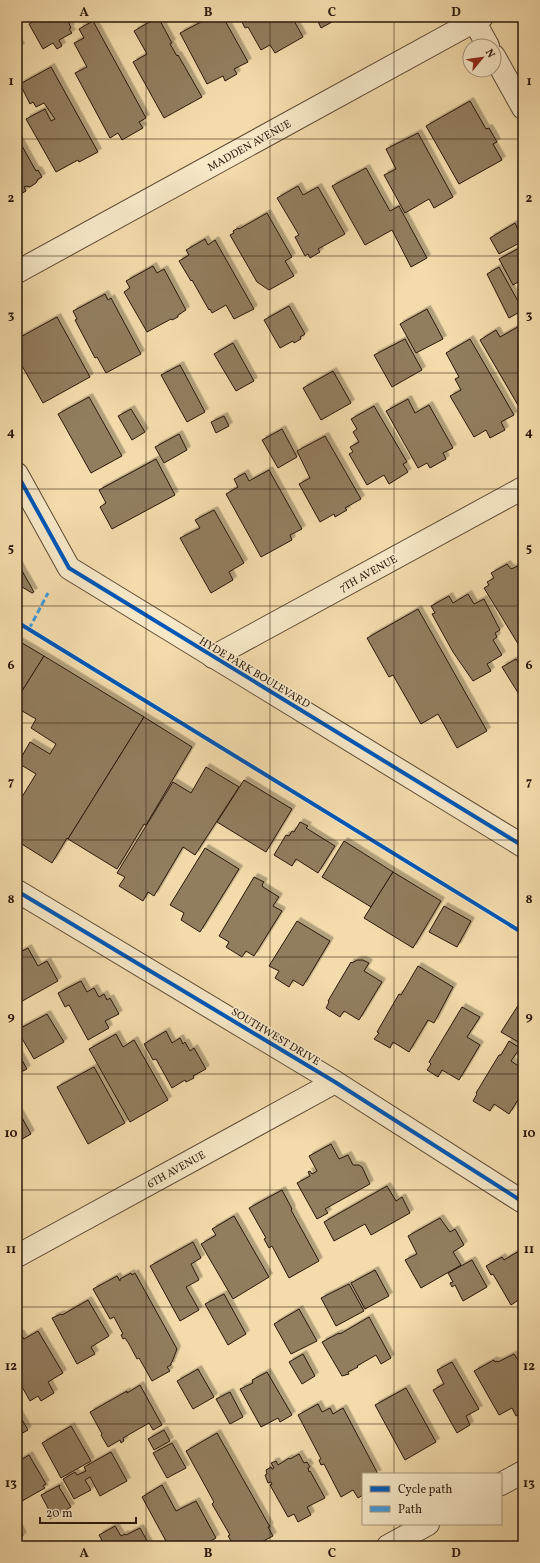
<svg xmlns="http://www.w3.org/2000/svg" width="540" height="1563" viewBox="0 0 540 1563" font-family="Vollkorn,serif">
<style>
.building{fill:#927d5e;stroke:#29170b;filter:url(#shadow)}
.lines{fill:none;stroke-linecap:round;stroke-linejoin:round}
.minor-casing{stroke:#5c4833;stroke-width:24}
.minor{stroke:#f7e8c8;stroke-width:22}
.quiet{stroke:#3d9ade;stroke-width:3;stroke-dasharray:6 3;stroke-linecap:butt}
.cycleway-casing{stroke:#f7e8c8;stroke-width:6}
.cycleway{stroke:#0057b8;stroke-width:4}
.grid{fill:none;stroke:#29170b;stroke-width:1;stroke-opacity:0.55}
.labels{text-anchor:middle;stroke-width:3;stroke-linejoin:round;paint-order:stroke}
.street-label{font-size:11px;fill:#29170b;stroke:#f7e8c8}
.neatline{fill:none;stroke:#29170b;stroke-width:1.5}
.grid-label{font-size:13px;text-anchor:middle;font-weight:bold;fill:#29170b}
</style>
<defs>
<filter id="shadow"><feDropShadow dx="3.5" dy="-3.5" stdDeviation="0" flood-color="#0004"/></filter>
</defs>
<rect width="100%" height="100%" fill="#f3dbab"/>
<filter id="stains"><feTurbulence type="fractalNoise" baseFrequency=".005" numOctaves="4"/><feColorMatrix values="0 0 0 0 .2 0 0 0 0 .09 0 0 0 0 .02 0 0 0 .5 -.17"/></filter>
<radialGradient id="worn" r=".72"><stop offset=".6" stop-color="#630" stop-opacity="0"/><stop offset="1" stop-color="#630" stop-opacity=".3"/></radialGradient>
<!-- building -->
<g class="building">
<path d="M 41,17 L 63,17 L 66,22 L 68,21 L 71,28 L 69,29 L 72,33 L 59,40 L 62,46 L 57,49 L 53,43 L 43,49 L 29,24 Z"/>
<path d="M 158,17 L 172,43 L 170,44 L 177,56 L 178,55 L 202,97 L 164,118 L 133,62 L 147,54 L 134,31 Z"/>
<path d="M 198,17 L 223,17 L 248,62 L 234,69 L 237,74 L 225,81 L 223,76 L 207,84 L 180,33 L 201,22 Z"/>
<path d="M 241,17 L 292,17 L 303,37 L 275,53 L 270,45 L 261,50 L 248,27 L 245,28 L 240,18 Z"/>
<path d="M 316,17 L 341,17 L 321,28 Z"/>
<path d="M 93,21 L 146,118 L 139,122 L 143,128 L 122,140 L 118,133 L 110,138 L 75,73 L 87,67 L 74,43 L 84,38 L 79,29 Z"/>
<path d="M 17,40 L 21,47 L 17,49 Z"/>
<path d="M 51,67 L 98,152 L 79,162 L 78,160 L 56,172 L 26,119 L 45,109 L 51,121 L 55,119 L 44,103 L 36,107 L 33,102 L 30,104 L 20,84 Z"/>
<path d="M 470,101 L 486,129 L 489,128 L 497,142 L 493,144 L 502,160 L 459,184 L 426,126 Z"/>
<path d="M 418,133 L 453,197 L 434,208 L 429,199 L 405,213 L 384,175 L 396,169 L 386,149 Z"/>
<path d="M 17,137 L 36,171 L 38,170 L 42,177 L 38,179 L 36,183 L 30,187 L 26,186 L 24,187 L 26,191 L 17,196 Z"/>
<path d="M 366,168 L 390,211 L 399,206 L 427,258 L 411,267 L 392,230 L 365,245 L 332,186 Z"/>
<path d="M 298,186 L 303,195 L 318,187 L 345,234 L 318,249 L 320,252 L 310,258 L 308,254 L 305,256 L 295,237 L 299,235 L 277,198 Z"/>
<path d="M 267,213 L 292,257 L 285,261 L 294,276 L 269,290 L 257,282 L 230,235 L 234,233 L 233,231 L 238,228 L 239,229 Z"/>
<path d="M 515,223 L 523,241 L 499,254 L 490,238 Z"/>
<path d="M 205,239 L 208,245 L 215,240 L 254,309 L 234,319 L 226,305 L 212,313 L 210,309 L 209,310 L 192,280 L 191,281 L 179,261 L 189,255 L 186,250 Z"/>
<path d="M 523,246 L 523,279 L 513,285 L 499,259 Z"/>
<path d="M 153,266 L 157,273 L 164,269 L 186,310 L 178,315 L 178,317 L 172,320 L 171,319 L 147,332 L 124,292 L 130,288 L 126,281 Z"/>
<path d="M 499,267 L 523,310 L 509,318 L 487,274 Z"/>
<path d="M 105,294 L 108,300 L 111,298 L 141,354 L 106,373 L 97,357 L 95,358 L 75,320 L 77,319 L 73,311 Z"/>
<path d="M 289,306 L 305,334 L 300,337 L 301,339 L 294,343 L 293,341 L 280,348 L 264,320 Z"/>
<path d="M 427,309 L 443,339 L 416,353 L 400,324 Z"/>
<path d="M 57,317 L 90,377 L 43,403 L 17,357 L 17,339 Z"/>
<path d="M 523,324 L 523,411 L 522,412 L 480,340 L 496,330 L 500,337 Z"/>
<path d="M 405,339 L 422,370 L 392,387 L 374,355 Z"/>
<path d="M 470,339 L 514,415 L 501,422 L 505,430 L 490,438 L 486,430 L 474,437 L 450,396 L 461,390 L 455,379 L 459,377 L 446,353 Z"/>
<path d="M 233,343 L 254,381 L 236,391 L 214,354 Z"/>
<path d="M 180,365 L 205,412 L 187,422 L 161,375 Z"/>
<path d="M 333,371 L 351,403 L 321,420 L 303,388 Z"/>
<path d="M 89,397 L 122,456 L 91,473 L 58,414 Z"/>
<path d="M 408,399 L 415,413 L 429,405 L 453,448 L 443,453 L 446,459 L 430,468 L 427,463 L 418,468 L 386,411 Z"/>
<path d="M 374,406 L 407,462 L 403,464 L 408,472 L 389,484 L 384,475 L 367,485 L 349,454 L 353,452 L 350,447 L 359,442 L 353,432 L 357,429 L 351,419 Z"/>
<path d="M 131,409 L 145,432 L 132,440 L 118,416 Z"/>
<path d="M 224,416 L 229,426 L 216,433 L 211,422 Z"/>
<path d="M 282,429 L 297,457 L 278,468 L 262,440 Z"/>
<path d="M 179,434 L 187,450 L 164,463 L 155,447 Z"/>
<path d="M 325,436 L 361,499 L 345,508 L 347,510 L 335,517 L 334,514 L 320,522 L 299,484 L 310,478 L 297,451 Z"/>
<path d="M 156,459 L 175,495 L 112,529 L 100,507 L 106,503 L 99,490 Z"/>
<path d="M 269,470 L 302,529 L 290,535 L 292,540 L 261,557 L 226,494 L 238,487 L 234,479 L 245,473 L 249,481 Z"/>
<path d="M 214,510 L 244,563 L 229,572 L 233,580 L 211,593 L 180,538 L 200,528 L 195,520 Z"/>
<path d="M 17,562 L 34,592 L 32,593 L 17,584 Z"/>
<path d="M 507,564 L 511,569 L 518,566 L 519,569 L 523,567 L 523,652 L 484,588 L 489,585 L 487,582 L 494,578 L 491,573 Z"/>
<path d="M 468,594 L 474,604 L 484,599 L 500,630 L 495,633 L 497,637 L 493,640 L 502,655 L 487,664 L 491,671 L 473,681 L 453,652 L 432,614 L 435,613 L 431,606 L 449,596 L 453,603 Z"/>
<path d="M 418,609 L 487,731 L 457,748 L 438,714 L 421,724 L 393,675 L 389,677 L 367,638 Z"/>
<path d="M 17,640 L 44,656 L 17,699 Z"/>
<path d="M 44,656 L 144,717 L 68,839 L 67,838 L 52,863 L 17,841 L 17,805 L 36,774 L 18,763 L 30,742 L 50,754 L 56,744 L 31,728 L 36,719 L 17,708 L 17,699 Z"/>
<path d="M 516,659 L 523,670 L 523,694 L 520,696 L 502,667 Z"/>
<path d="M 144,717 L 192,747 L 146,825 L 144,824 L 117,869 L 68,839 Z"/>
<path d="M 206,767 L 239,787 L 195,855 L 183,847 L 154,896 L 148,892 L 143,901 L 119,886 L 125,877 L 117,873 L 173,782 L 191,793 Z"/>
<path d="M 244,780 L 292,809 L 266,852 L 217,822 Z"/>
<path d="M 300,822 L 308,826 L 306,828 L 335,846 L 318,873 L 296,859 L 292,866 L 274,855 L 286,835 L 289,836 L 292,831 L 294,832 Z"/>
<path d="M 344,841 L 393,872 L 371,907 L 322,877 Z"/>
<path d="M 205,848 L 239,869 L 200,932 L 181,920 L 184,913 L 170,905 Z"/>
<path d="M 393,872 L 441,901 L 413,948 L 364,918 Z"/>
<path d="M 254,877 L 264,882 L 262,885 L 263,887 L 279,897 L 273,906 L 282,911 L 254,956 L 246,951 L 242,957 L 226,947 L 229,942 L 219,936 Z"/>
<path d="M 444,906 L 471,921 L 457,947 L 429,932 Z"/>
<path d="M 297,921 L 330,941 L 303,986 L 293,980 L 289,987 L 275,978 L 279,971 L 269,966 Z"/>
<path d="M 28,948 L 38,966 L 47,961 L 58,981 L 17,1004 L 17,954 Z"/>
<path d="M 357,960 L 363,960 L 369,963 L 364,971 L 382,982 L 359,1020 L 344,1011 L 340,1017 L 326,1008 L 329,1002 L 328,1001 L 351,962 L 352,963 Z"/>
<path d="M 418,966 L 453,987 L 434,1023 L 428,1020 L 409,1052 L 393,1042 L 390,1048 L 374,1039 L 379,1033 L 377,1032 L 399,994 L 401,995 Z"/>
<path d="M 81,981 L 87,992 L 94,988 L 99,997 L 104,994 L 107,1000 L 110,998 L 119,1014 L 105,1021 L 109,1028 L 88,1040 L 69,1005 L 65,1007 L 58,993 Z"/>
<path d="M 519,1004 L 523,1007 L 523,1038 L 520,1043 L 501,1032 Z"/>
<path d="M 462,1007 L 480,1017 L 467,1037 L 480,1045 L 459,1080 L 442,1070 L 438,1077 L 427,1070 L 431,1064 L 429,1062 Z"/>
<path d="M 47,1014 L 64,1042 L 34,1059 L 17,1030 Z"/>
<path d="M 166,1031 L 172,1043 L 180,1038 L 183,1044 L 185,1042 L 190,1051 L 194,1048 L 206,1069 L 193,1076 L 194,1078 L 186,1082 L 185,1080 L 172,1088 L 156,1059 L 153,1060 L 144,1044 Z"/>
<path d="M 116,1034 L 123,1047 L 134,1040 L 168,1100 L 130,1122 L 89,1049 Z"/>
<path d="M 509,1041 L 520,1048 L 511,1061 L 523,1069 L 523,1092 L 509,1114 L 494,1104 L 490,1111 L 473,1101 L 477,1094 L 476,1093 L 499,1055 L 501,1055 Z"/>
<path d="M 17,1051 L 27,1069 L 17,1074 Z"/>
<path d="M 94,1067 L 125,1123 L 88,1144 L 57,1087 Z"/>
<path d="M 17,1109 L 31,1134 L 17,1142 Z"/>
<path d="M 331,1144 L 339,1159 L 348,1155 L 353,1165 L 359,1165 L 362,1167 L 370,1184 L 325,1209 L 328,1213 L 317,1219 L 297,1183 L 310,1176 L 308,1172 L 310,1171 L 312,1174 L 317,1171 L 309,1156 Z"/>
<path d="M 387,1186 L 396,1201 L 402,1197 L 410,1213 L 371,1235 L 365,1224 L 334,1241 L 324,1222 Z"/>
<path d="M 282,1190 L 292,1209 L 291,1210 L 319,1261 L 289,1278 L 272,1246 L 269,1248 L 264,1239 L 266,1238 L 249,1208 Z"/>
<path d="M 234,1216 L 269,1277 L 233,1299 L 201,1244 L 216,1235 L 212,1229 Z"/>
<path d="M 440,1218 L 450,1232 L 455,1229 L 464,1245 L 453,1252 L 461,1265 L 421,1288 L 405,1260 L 417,1254 L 408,1236 Z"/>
<path d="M 193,1242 L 201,1258 L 191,1264 L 199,1280 L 186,1287 L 199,1310 L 180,1321 L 150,1266 Z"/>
<path d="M 519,1251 L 522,1257 L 523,1256 L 523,1297 L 511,1305 L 493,1274 L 491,1275 L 486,1266 L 502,1257 L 504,1260 Z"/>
<path d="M 472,1260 L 487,1287 L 463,1301 L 455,1285 L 452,1287 L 450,1283 L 453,1282 L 448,1273 Z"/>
<path d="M 375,1270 L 389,1296 L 365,1309 L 351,1283 Z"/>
<path d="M 131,1273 L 132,1275 L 135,1273 L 177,1349 L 172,1362 L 171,1363 L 171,1365 L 167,1367 L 170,1371 L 152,1381 L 139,1358 L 137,1359 L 129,1344 L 125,1338 L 123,1339 L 121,1335 L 123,1334 L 114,1317 L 110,1319 L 93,1289 L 117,1276 L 120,1281 L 120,1279 Z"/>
<path d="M 349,1284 L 364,1311 L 336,1326 L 321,1298 Z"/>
<path d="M 224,1294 L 246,1334 L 228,1345 L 205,1304 Z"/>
<path d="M 88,1300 L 109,1336 L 91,1347 L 95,1354 L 77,1364 L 52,1318 L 61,1314 L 62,1315 Z"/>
<path d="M 299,1309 L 317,1341 L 291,1354 L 274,1324 Z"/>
<path d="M 369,1317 L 391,1358 L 381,1364 L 376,1355 L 357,1366 L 358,1367 L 348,1372 L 349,1374 L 342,1376 L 322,1342 L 339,1333 L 340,1334 Z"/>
<path d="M 38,1331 L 63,1373 L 48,1382 L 54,1393 L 41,1401 L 38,1396 L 30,1401 L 17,1378 L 17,1335 L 20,1333 L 24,1339 Z"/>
<path d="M 303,1354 L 315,1376 L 302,1384 L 289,1362 Z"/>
<path d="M 514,1354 L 518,1360 L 521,1359 L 523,1361 L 523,1412 L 516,1416 L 512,1408 L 499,1415 L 474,1371 L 494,1360 L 495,1362 L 498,1361 L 498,1362 Z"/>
<path d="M 452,1362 L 479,1409 L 466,1416 L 470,1425 L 457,1433 L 433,1390 L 444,1384 L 437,1370 Z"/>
<path d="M 198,1369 L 214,1397 L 193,1409 L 177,1381 Z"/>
<path d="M 267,1372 L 292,1415 L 280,1422 L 278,1418 L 261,1427 L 240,1389 L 253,1383 L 252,1380 Z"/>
<path d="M 140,1385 L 162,1425 L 153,1430 L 149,1423 L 123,1438 L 124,1441 L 121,1443 L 120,1440 L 108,1447 L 101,1435 L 102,1434 L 90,1412 L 127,1391 L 127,1393 Z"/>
<path d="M 406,1388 L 436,1442 L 405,1460 L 375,1405 Z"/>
<path d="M 230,1392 L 243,1417 L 230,1424 L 216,1399 Z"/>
<path d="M 318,1404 L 322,1412 L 330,1408 L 333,1414 L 343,1408 L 378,1474 L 363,1474 L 363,1495 L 358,1498 L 353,1490 L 341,1497 L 324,1464 L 321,1465 L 319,1460 L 321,1459 L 298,1415 Z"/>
<path d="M 17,1411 L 28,1430 L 17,1436 Z"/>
<path d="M 71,1426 L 91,1461 L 61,1478 L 42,1443 Z"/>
<path d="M 164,1430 L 170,1441 L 154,1450 L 148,1439 Z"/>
<path d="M 217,1433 L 270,1527 L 268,1527 L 273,1536 L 254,1546 L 234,1546 L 228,1536 L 230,1535 L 212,1504 L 214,1502 L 186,1451 Z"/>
<path d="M 172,1443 L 186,1468 L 167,1478 L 153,1453 Z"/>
<path d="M 111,1452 L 127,1481 L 100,1496 L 90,1477 L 85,1480 L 91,1490 L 74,1499 L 63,1479 L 75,1472 L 77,1475 L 86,1471 L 84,1467 Z"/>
<path d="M 299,1454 L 304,1463 L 307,1462 L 310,1467 L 308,1468 L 309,1472 L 310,1471 L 325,1498 L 307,1507 L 311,1515 L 298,1522 L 294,1514 L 288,1517 L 270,1485 L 272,1484 L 271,1482 L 268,1483 L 265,1475 L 267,1474 L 266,1470 L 271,1467 L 272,1469 L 274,1468 L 271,1463 L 276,1461 L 278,1465 L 289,1458 L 290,1459 Z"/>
<path d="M 29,1455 L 46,1484 L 43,1486 L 45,1488 L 22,1501 L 21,1498 L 17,1501 L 17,1462 Z"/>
<path d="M 60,1485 L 59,1487 L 71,1507 L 50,1519 L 46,1512 L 49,1510 L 41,1495 Z"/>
<path d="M 162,1485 L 176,1511 L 196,1501 L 216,1538 L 202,1546 L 171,1546 L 169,1542 L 167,1543 L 142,1497 Z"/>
<path d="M 17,1525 L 23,1536 L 17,1540 Z"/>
<path d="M 115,1526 L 121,1536 L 125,1534 L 126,1535 L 140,1528 L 150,1546 L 105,1546 L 99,1535 Z"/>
</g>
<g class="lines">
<!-- minor casing -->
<g class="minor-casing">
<g id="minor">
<path d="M 472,17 L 488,46"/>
<path d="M 494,56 L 523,108"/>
<path d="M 17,272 L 482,17"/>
<path d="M 17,474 L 69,568 L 523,846"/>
<path d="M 213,657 L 523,488"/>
<path d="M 17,891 L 335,1082 L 523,1202"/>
<path d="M 17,1256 L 335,1082"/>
<path d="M 501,1484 L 523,1472"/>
<path d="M 388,1546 L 428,1524"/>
</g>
</g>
<!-- minor -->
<use href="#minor" class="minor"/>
<!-- quiet -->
<path class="quiet" d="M 29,629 L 48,593"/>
<!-- cycleway casing -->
<g class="cycleway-casing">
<g id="cycleway">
<path d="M 17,474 L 69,568 L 523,846"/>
<path d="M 17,622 L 523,933"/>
<path d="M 17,891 L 335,1082 L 523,1202"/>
</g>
</g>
<!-- cycleway -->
<use href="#cycleway" class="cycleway"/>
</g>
<!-- grid -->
<path class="grid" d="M 146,17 L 146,1546M 270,17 L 270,1546M 394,17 L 394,1474M 17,139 L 523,139M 17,256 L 523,256M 17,373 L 523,373M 17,489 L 523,489M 17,606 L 523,606M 17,723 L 523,723M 17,840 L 523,840M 17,957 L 523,957M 17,1074 L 523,1074M 17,1190 L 523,1190M 17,1307 L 523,1307M 17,1424 L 523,1424M 394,1524 L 394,1546"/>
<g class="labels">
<!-- street labels -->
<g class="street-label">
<text transform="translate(249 145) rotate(-29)" y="4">MADDEN AVENUE</text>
<text transform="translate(368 573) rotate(-29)" y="4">7TH AVENUE</text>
<text transform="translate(255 672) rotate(31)" y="4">HYDE PARK BOULEVARD</text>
<text transform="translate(276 1036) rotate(31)" y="4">SOUTHWEST DRIVE</text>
<text transform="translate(176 1169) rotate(-29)" y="4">6TH AVENUE</text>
</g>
</g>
<!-- margin -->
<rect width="540" height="1563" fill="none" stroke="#f3dbab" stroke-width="44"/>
<!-- legend -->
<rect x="362" y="1473" width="140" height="52" fill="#f7e8c8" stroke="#a5947c"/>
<rect x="370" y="1486" width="20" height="6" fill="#0057b8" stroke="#a5947c"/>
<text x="398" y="1493" font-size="12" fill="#29170b">Cycle path</text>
<rect x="370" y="1506" width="20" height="6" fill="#3d9ade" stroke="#a5947c"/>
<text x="398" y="1513" font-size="12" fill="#29170b">Path</text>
<!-- north arrow -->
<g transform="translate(482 58) rotate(61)"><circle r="19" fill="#f7e8c8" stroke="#a5947c"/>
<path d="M0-3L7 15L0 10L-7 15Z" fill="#8f2418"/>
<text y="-6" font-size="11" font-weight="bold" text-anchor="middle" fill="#29170b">N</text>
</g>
<!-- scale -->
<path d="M40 1517v6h96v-6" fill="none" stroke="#29170b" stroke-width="2"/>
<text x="46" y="1517" font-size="12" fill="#29170b" stroke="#f7e8c8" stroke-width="3" paint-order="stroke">20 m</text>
<rect x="22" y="22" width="496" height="1519" class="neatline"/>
<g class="grid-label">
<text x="84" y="16">A</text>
<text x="208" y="16">B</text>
<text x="332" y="16">C</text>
<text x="456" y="16">D</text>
<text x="11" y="85">1</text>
<text x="529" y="85">1</text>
<text x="11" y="202">2</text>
<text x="529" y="202">2</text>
<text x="11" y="319">3</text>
<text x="529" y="319">3</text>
<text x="11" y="436">4</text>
<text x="529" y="436">4</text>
<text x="11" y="552">5</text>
<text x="529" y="552">5</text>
<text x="11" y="669">6</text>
<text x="529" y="669">6</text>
<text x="11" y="786">7</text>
<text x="529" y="786">7</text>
<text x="11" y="903">8</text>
<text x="529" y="903">8</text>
<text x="11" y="1020">9</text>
<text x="529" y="1020">9</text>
<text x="11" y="1137">10</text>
<text x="529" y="1137">10</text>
<text x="11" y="1253">11</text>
<text x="529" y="1253">11</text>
<text x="11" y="1370">12</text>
<text x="529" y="1370">12</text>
<text x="11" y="1487">13</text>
<text x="529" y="1487">13</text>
<text x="84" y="1557">A</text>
<text x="208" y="1557">B</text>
<text x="332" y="1557">C</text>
<text x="456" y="1557">D</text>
</g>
<rect width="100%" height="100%" filter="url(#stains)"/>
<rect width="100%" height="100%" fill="url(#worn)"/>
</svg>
